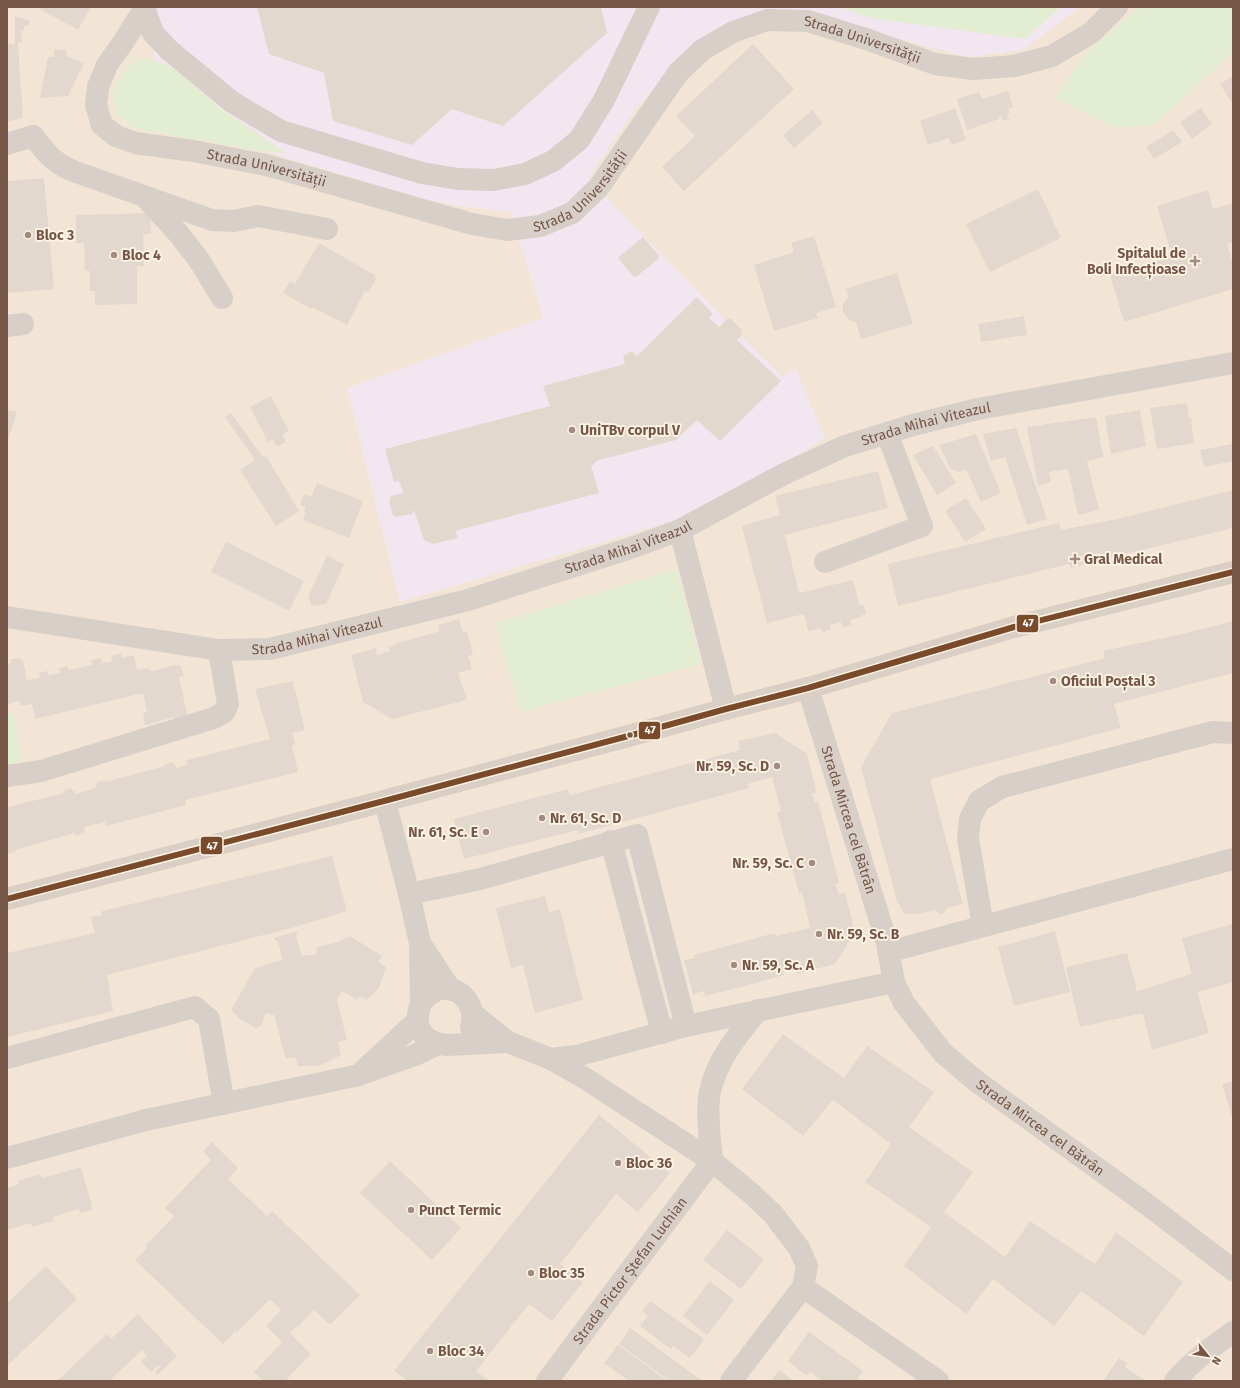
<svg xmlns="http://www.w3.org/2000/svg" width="1240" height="1388" viewBox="0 0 1240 1388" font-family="'Fira Sans',sans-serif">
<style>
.residential{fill:#f3e5d6}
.education{fill:#f2e6f0}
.green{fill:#e3edd1}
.building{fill:#e3d8ce}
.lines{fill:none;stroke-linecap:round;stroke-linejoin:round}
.minor{stroke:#d8cfc9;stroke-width:22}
.major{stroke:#dacfc5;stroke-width:22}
.bus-1-casing{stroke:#fff5e7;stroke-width:9}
.bus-1{stroke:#7a4b2a;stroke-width:6}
.poi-dot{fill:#a28c7f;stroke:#fff5e7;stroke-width:1.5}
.bus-dot{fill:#755647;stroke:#fff5e7;stroke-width:1.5}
.labels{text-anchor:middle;stroke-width:3.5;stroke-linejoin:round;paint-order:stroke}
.street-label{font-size:14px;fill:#755647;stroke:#fff5e7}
.poi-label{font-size:14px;font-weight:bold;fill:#755647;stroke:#fff5e7;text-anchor:start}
.line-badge{stroke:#fff5e7;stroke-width:1.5}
.badge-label{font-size:11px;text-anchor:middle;font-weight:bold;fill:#fff}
</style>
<rect width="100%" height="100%" fill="#f7f0e6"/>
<!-- residential -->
<rect class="residential" x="7" y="7" width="1226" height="1374"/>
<!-- education -->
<path class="education" d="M 150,7 L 1081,7 L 1022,50 L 969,57 L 909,42 L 848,22 L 766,9 L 708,33 L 637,107 L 588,178 L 696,290 L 783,378 L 795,367 L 825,439 L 687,517 L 400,602 L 347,388 L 543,318 L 511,212 L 473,208 L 424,200 L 264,151 L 214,118 L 153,60 L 153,11 Z"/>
<!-- green -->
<g class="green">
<path d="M 839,7 L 1061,7 L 1025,39 L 870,18 Z"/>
<path d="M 1139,7 L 1233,7 L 1233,52 L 1153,126 L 1114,127 L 1055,98 L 1084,55 Z"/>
<path d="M 143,58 L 171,66 L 221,109 L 286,153 L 254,150 L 132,128 L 116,113 L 112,94 L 119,79 L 129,65 Z"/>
<path d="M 677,569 L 701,664 L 521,712 L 495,623 Z"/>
<path d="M 13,713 L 22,761 L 7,765 L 7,714 Z"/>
</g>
<!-- building -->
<g class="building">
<path d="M 36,7 L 91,7 L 78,30 Z"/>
<path d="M 257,7 L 601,7 L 607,33 L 503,126 L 452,109 L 412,145 L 333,121 L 324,73 L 269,54 Z"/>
<path d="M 15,16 L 30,21 L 27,26 L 24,26 L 24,31 L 21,31 L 22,42 L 18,43 L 23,118 L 7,122 L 7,44 L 15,44 Z"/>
<path d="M 753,44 L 794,89 L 684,191 L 662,167 L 695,136 L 676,116 Z"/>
<path d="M 54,49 L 66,50 L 67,56 L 84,63 L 68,96 L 40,98 L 48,57 L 54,57 Z"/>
<path d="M 1233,76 L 1233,105 L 1220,84 Z"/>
<path d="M 1008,91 L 1013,107 L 1008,109 L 1010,113 L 1007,114 L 1009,119 L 1003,121 L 1001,116 L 998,117 L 999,119 L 967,130 L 957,99 L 979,92 L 982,99 Z"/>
<path d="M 955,108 L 966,140 L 952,145 L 949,138 L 928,145 L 920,121 Z"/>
<path d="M 1201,108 L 1212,124 L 1192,139 L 1180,122 Z"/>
<path d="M 812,110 L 823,123 L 794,148 L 783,135 Z"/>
<path d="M 1173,130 L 1182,142 L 1154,159 L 1146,147 Z"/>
<path d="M 44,178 L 54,289 L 7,293 L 7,181 Z"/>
<path d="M 1038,189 L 1061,238 L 990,272 L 966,224 Z"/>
<path d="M 1208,190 L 1213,209 L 1233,203 L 1233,242 L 1227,244 L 1233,265 L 1233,289 L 1124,322 L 1110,275 L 1172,256 L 1157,206 Z"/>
<path d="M 150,213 L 151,234 L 143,234 L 144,266 L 137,266 L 137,304 L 95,305 L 95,291 L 90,291 L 90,271 L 85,271 L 84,243 L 76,243 L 76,215 Z"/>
<path d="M 814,236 L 836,307 L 816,313 L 818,318 L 774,331 L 754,265 L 794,252 L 791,243 Z"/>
<path d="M 643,237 L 659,256 L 658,259 L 636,277 L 633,276 L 618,258 Z"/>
<path d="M 319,243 L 375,275 L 374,277 L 376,279 L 368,292 L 365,291 L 347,325 L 312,307 L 311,309 L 283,293 L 290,281 L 295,284 Z"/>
<path d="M 897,273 L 913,324 L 861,339 L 856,322 L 849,320 L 843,312 L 843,304 L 849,297 L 845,289 Z"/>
<path d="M 697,297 L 713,314 L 709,318 L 719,327 L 727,319 L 731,319 L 742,330 L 742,335 L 737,340 L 781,381 L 720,441 L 697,420 L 676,440 L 596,461 L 594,465 L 591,465 L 599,493 L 455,531 L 458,538 L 433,544 L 424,540 L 414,510 L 412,514 L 396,517 L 393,515 L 389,501 L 391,496 L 404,493 L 399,481 L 394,482 L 385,449 L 550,406 L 543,386 L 625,364 L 623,356 L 632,351 L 637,356 Z"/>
<path d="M 1024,316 L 1027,335 L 981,342 L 978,324 Z"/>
<path d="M 271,396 L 289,431 L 282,435 L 286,442 L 277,447 L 273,439 L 268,442 L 250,407 Z"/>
<path d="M 1187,403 L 1189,418 L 1191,418 L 1192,421 L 1191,421 L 1194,443 L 1157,449 L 1150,408 Z"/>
<path d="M 7,410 L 17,412 L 7,443 Z"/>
<path d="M 1140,410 L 1146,446 L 1111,454 L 1105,416 Z"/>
<path d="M 231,413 L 263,457 L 266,456 L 299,511 L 276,526 L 240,470 L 255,460 L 225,417 Z"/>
<path d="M 1096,417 L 1103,457 L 1087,461 L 1099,510 L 1078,515 L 1068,469 L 1049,472 L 1051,482 L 1038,486 L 1027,427 Z"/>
<path d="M 1016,428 L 1047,519 L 1027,525 L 1005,457 L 991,461 L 983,434 Z"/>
<path d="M 976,434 L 1001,493 L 981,502 L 966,469 L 959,472 L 950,468 L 939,445 Z"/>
<path d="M 1233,444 L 1233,461 L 1204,467 L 1200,450 Z"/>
<path d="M 933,446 L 956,483 L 937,495 L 913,455 Z"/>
<path d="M 878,471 L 888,508 L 785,535 L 799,593 L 853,580 L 860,606 L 864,605 L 866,614 L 862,615 L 862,617 L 850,620 L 851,625 L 842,627 L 841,622 L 830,625 L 831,630 L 822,632 L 821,628 L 808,631 L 804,614 L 767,623 L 742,526 L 780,515 L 775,496 Z"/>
<path d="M 317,483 L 363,501 L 349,538 L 303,520 L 306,512 L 304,511 L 306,507 L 300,504 L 304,494 L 311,497 Z"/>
<path d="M 1233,490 L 1233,528 L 1081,565 L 1071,568 L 1069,564 L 898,606 L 888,564 L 1059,523 L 1061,530 L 1117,519 Z"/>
<path d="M 966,498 L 986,529 L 965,542 L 946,512 L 950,507 Z"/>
<path d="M 226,542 L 304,581 L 289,611 L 211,572 Z"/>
<path d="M 327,556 L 344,564 L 326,604 L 312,606 L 308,597 Z"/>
<path d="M 459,619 L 463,633 L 467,632 L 473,655 L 468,656 L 472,669 L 458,673 L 467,700 L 392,719 L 363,702 L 351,655 L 376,648 L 377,655 L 390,651 L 389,647 L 395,645 L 395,644 L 440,631 L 438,625 Z"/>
<path d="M 1233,621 L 1233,673 L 1114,704 L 1121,728 L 930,779 L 963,904 L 947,908 L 942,915 L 935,910 L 918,914 L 907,914 L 903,913 L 900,905 L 897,901 L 861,767 L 892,713 L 1105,658 L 1103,651 L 1182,634 Z"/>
<path d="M 121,653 L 122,658 L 134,655 L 137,670 L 148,668 L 152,671 L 176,665 L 177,666 L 179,665 L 181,667 L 184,676 L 179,677 L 188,719 L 176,722 L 174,717 L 145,725 L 143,713 L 147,712 L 143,693 L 35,719 L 32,704 L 20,706 L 19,701 L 7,704 L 7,664 L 11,663 L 11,659 L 20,658 L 21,661 L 23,661 L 27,680 L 40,678 L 39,673 L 48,671 L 48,675 L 60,673 L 59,668 L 68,666 L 69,670 L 92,665 L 91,660 L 101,658 L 102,663 L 112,661 L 111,656 Z"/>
<path d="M 293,681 L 305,730 L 292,733 L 295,743 L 292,747 L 298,772 L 185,800 L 186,805 L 106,826 L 105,822 L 84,827 L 85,831 L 83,832 L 84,833 L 75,836 L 75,833 L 15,850 L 15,852 L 7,854 L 7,807 L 65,793 L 64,790 L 72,788 L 72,791 L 74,790 L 75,794 L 96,788 L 95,785 L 97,784 L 97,782 L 105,780 L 105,782 L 165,766 L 165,764 L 173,762 L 174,764 L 175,764 L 176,768 L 187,765 L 187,760 L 270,739 L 255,689 Z"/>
<path d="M 775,733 L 807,754 L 816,790 L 815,793 L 811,793 L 815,802 L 818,801 L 839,883 L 835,884 L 839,894 L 845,893 L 855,932 L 835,964 L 797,974 L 795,967 L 783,970 L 784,975 L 745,986 L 705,996 L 704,991 L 693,994 L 684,960 L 695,958 L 694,955 L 775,933 L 776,936 L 810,928 L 802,892 L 799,894 L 777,812 L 781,811 L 772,777 L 748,784 L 749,788 L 693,803 L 578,834 L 578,830 L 464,859 L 454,819 L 568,789 L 570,795 L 740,750 L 738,741 Z"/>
<path d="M 332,856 L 347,911 L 295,927 L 107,975 L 113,1011 L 7,1037 L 7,953 L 95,933 L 91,917 L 102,915 L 102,911 Z"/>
<path d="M 545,896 L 549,912 L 560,909 L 583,1000 L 535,1013 L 523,965 L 511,968 L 496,908 Z"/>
<path d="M 1233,924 L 1233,982 L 1197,992 L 1209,1033 L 1152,1050 L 1143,1013 L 1080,1027 L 1066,967 L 1127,953 L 1137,991 L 1192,974 L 1193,979 L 1182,938 Z"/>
<path d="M 298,931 L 296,937 L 302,956 L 316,954 L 317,947 L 335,943 L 350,936 L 382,956 L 378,962 L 386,967 L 379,988 L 367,1000 L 359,996 L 357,1000 L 342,991 L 337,1000 L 347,1040 L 338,1042 L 341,1055 L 319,1066 L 298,1066 L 295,1057 L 286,1059 L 274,1015 L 266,1013 L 261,1026 L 256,1028 L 240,1019 L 231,1010 L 255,968 L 283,960 L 278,942 L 273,938 Z"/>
<path d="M 1055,931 L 1070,992 L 1014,1006 L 998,947 Z"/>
<path d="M 783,1034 L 844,1078 L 867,1046 L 934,1092 L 909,1127 L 973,1172 L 944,1212 L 1005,1257 L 1030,1221 L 1095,1264 L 1116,1232 L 1183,1282 L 1144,1336 L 1081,1291 L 1054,1326 L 993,1279 L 966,1314 L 904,1266 L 931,1227 L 865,1182 L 891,1144 L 833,1100 L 803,1136 L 742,1089 Z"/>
<path d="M 1233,1081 L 1233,1120 L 1222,1084 Z"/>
<path d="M 599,1115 L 670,1173 L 638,1212 L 616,1194 L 560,1264 L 583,1282 L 552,1321 L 529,1304 L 476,1371 L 489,1381 L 408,1381 L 394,1371 Z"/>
<path d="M 212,1142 L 238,1168 L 228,1179 L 267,1216 L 272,1211 L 360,1295 L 330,1325 L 314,1310 L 298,1327 L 297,1326 L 290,1333 L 311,1354 L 285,1381 L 264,1381 L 254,1372 L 282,1342 L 266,1326 L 281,1310 L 270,1299 L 237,1332 L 235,1331 L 223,1344 L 135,1260 L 147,1248 L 145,1246 L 174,1216 L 165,1208 L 211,1160 L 203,1151 Z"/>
<path d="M 390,1161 L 461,1228 L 432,1260 L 360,1193 Z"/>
<path d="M 81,1167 L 92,1206 L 91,1206 L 92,1210 L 80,1213 L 79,1209 L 53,1217 L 54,1221 L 32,1227 L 31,1223 L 7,1230 L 7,1188 L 19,1184 L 18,1181 L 40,1174 L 42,1178 Z"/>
<path d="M 727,1230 L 764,1259 L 741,1289 L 703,1260 Z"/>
<path d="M 46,1266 L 77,1299 L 7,1366 L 7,1303 Z"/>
<path d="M 710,1281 L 734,1300 L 707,1335 L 683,1316 Z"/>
<path d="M 650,1301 L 704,1339 L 690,1358 L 673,1346 L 671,1349 L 640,1326 L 648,1316 L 642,1311 Z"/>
<path d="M 138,1314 L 177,1356 L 157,1375 L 155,1372 L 160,1367 L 158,1365 L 151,1372 L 141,1361 L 147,1356 L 142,1350 L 109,1381 L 57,1381 L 107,1334 L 111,1339 Z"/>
<path d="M 630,1328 L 701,1380 L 700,1381 L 670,1381 L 619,1344 Z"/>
<path d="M 809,1332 L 863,1371 L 856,1381 L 823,1381 L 811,1372 L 807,1376 L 788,1361 Z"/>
<path d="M 618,1345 L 668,1381 L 629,1381 L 604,1363 Z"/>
<path d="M 1119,1358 L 1127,1363 L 1125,1367 L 1146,1381 L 1103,1381 Z"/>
<path d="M 779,1370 L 794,1381 L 771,1381 Z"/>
</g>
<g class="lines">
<!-- minor -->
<g class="minor">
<path d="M 144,7 L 153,33 L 169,50 L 232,102 L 281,131 L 422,173 L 458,179 L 494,180 L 525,174 L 553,161 L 579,140 L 604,100 L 649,7"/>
<path id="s1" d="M 144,9 L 124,41 L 107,65 L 98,87 L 96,105 L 102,125 L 116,136 L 135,143 L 193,151 L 266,165 L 472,224 L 507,230 L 540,226 L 572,213 L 599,187 L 678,73 L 702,50 L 733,32 L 767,20 L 808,21 L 869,40 L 935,64 L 973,69 L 1014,66 L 1052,56 L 1091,33 L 1117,7"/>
<path d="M 7,144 L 33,136 C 47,154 52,161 73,171 L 212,220 L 234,221 L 258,216 L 327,229"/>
<path d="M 147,199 L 178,233 L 199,260 L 222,298"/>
<path d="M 7,326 L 23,324"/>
<path d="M 680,530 L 726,709"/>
<path d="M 825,562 L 922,526 L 887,433"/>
<path id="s2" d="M 7,617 L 219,650 L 270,649 L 468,600 L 631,548 L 680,530 L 784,474 L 845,446 L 913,425 L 978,409 L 1233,363"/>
<path id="s3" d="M 808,688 L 887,943 L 894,982 L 904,1003 L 943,1053 L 976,1081 L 1144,1202 L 1233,1270"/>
<path d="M 7,776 L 41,771 L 214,718 L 224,712 L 228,704 L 219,650"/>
<path d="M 384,801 L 389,817 L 409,894 L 420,943 L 421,1003 C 412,1027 423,1043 447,1045 L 508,1042"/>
<path d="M 611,841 L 662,1033"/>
<path d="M 409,894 L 480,879 L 637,835 L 686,1026"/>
<path d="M 983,926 L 968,839 L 970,819 L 979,801 L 1002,787 L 1213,732 L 1233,733"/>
<path d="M 420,943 L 451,990"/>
<path d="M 888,952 L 1233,859"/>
<path d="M 421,1003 C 424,1000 427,996 430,994 C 452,978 479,1001 471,1027"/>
<path d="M 473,1014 L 508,1042 L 551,1059 L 586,1079 L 712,1161 L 753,1195 L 773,1214 L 799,1248 L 807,1266 L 803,1287 L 731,1381"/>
<path d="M 7,1058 L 195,1007 L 209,1019 L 224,1104"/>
<path d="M 551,1059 L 576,1056 L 686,1026 L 894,982"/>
<path d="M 364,1070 L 417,1021"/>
<path d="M 7,1158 L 146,1120 L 359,1075 L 415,1055 L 438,1044"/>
<path d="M 803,1287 L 938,1381"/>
<path id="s4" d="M 547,1381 L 712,1161 C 710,1140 706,1111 710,1091 C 718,1058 737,1036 758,1010"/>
<path d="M 1175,1381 C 1192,1361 1212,1347 1233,1332"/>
</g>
<!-- major -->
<path class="major" d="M 7,899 L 384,801 L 632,735 L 726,709 L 808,688 L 1014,627 L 1233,572"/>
<!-- bus-1 casing -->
<g class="bus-1-casing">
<path id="bus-1" d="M 7,899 L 384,801 L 632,735 L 726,709 L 808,688 L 1014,627 L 1233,572"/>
</g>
<!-- bus-1 -->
<use href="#bus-1" class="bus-1"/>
</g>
<!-- markers -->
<g class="poi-dot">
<circle cx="28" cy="235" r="4"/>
<circle cx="114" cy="255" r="4"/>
<path d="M1193 255h4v4h4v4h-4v4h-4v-4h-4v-4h4z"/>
<circle cx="572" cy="430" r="4"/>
<path d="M1073 553h4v4h4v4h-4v4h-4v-4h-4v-4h4z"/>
<circle cx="1053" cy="681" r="4"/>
<circle cx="777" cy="766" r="4"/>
<circle cx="542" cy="818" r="4"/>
<circle cx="486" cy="832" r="4"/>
<circle cx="812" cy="863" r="4"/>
<circle cx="819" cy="934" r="4"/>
<circle cx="734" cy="965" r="4"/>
<circle cx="618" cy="1163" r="4"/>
<circle cx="411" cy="1210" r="4"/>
<circle cx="531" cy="1273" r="4"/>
<circle cx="430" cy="1351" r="4"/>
</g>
<circle class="bus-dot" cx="630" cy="735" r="3.5"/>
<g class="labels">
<!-- street labels -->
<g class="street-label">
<text dy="5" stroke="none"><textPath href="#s1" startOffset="998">Strada Universității</textPath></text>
<text dy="5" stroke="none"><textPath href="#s1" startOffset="302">Strada Universității</textPath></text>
<text dy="5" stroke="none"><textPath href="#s1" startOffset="638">Strada Universității</textPath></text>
<text dy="5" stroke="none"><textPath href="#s2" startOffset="962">Strada Mihai Viteazul</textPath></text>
<text dy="5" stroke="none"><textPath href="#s2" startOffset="638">Strada Mihai Viteazul</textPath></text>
<text dy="5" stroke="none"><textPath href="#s2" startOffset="314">Strada Mihai Viteazul</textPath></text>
<text dy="5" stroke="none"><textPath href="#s3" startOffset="138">Strada Mircea cel Bătrân</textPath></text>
<text dy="5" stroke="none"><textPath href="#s3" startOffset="516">Strada Mircea cel Bătrân</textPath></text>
<text dy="5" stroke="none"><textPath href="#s4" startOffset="138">Strada Pictor Ștefan Luchian</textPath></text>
</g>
<!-- poi labels -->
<g class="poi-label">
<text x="36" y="240">Bloc 3</text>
<text x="1186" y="258" text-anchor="end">Spitalul de<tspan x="1186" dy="16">Boli Infecțioase</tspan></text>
<text x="122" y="260">Bloc 4</text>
<text x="580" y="435">UniTBv corpul V</text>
<text x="1084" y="564">Gral Medical</text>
<text x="1061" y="686">Oficiul Poștal 3</text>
<text x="769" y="771" text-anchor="end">Nr. 59, Sc. D</text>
<text x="550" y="823">Nr. 61, Sc. D</text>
<text x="478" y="837" text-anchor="end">Nr. 61, Sc. E</text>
<text x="804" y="868" text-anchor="end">Nr. 59, Sc. C</text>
<text x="827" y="939">Nr. 59, Sc. B</text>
<text x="742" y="970">Nr. 59, Sc. A</text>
<text x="626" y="1168">Bloc 36</text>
<text x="419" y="1215">Punct Termic</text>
<text x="539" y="1278">Bloc 35</text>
<text x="438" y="1356">Bloc 34</text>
</g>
</g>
<g class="line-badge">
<rect x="1016" y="614" width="23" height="19" rx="4" fill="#7a4b2a"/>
<rect x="638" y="721" width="23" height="19" rx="4" fill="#7a4b2a"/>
<rect x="200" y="836" width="23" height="19" rx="4" fill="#7a4b2a"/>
</g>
<g class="badge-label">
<text x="1028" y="627">47</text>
<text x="650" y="734">47</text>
<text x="212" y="850">47</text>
</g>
<!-- border -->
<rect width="1240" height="1388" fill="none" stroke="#755647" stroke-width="16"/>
<!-- north arrow -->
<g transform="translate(1208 1356) rotate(120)" stroke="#fff5e7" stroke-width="3" paint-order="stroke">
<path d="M0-3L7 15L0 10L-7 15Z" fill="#755647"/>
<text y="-6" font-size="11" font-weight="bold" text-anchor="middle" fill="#755647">N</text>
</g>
</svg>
